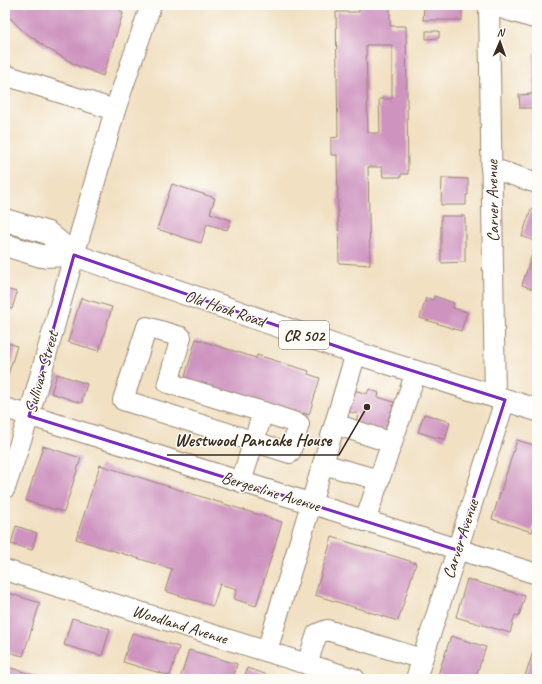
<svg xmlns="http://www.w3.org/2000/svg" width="542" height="684" viewBox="0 0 542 684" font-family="Caveat,sans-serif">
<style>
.building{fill:#ce93bf;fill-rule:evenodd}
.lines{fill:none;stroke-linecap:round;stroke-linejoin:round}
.minor-casing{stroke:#968570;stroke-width:22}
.major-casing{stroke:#968570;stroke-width:24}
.minor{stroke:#fff;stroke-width:20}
.major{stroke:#fff;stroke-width:22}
.marked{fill:none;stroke:#7b2cbf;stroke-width:3;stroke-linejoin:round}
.labels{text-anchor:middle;stroke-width:3;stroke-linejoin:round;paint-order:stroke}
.shield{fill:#fdfcf7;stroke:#75695f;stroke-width:1}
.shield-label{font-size:16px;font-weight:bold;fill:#3b2a1e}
.street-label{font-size:17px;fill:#3b2a1e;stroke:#fdfcf7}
.leader{fill:none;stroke:#3b2a1e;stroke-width:1.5}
.callout-dot{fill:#3b2a1e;stroke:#fdfcf7;stroke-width:1.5}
.callout-label{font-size:18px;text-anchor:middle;font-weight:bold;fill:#3b2a1e;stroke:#fdfcf7;stroke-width:3;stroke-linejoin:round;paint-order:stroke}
</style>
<rect width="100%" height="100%" fill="#fdfcf7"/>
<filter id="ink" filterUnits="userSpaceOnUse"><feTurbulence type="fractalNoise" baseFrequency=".025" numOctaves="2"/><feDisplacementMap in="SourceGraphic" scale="8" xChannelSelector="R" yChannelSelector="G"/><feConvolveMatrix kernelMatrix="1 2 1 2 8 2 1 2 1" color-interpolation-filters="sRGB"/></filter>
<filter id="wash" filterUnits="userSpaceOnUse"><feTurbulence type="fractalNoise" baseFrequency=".012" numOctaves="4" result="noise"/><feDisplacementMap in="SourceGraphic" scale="16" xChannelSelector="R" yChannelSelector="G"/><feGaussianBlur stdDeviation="0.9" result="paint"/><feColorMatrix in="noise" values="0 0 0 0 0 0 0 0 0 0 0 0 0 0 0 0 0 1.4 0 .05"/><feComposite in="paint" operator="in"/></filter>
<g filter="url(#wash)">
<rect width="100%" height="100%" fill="#f1e0c2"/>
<g id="blocks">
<!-- building -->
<g class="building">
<path d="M 5,5 L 114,5 L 123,13 L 103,76 L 76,65 L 45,47 L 22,30 L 5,13 Z"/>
<path d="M 359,5 L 390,5 L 390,26 L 406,26 L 408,174 L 401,174 L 401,177 L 383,177 L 382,167 L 368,167 L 370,265 L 339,263 L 337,155 L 331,155 L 331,138 L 338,137 L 336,12 L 359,12 ZM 366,45 L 392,45 L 392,99 L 379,99 L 380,133 L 368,133 Z"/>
<path d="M 424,5 L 462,5 L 462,20 L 423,20 Z"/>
<path d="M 426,31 L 439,31 L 439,38 L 426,39 Z"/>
<path d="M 535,52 L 537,52 L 537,150 L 535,146 L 534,108 L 520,108 L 519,95 L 533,94 L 533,55 Z"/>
<path d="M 442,178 L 468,179 L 468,195 L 466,195 L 466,205 L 441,205 Z"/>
<path d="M 172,184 L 215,198 L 210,213 L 231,220 L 227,230 L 207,224 L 201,243 L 157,229 Z"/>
<path d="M 531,209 L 537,211 L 537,291 L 522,285 L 536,242 L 522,236 Z"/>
<path d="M 441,216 L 465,216 L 465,262 L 441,263 Z"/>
<path d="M 5,289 L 17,292 L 12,309 L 5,307 Z"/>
<path d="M 434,296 L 454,303 L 453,308 L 467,312 L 461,331 L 420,318 L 426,298 L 433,300 Z"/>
<path d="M 81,298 L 112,307 L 99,351 L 68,342 Z"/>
<path d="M 196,339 L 256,358 L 257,355 L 309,371 L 308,374 L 320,378 L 309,415 L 303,413 L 302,416 L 184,380 Z"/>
<path d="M 5,342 L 17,346 L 7,378 L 5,377 Z"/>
<path d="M 57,374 L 87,384 L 81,403 L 51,393 Z"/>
<path d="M 369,389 L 379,393 L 378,397 L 394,402 L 384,432 L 356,423 L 358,414 L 347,411 L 354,390 L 367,394 Z"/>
<path d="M 424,414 L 450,422 L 445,440 L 418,432 Z"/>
<path d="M 517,440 L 537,446 L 537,516 L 532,532 L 492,519 Z"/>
<path d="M 43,446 L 81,458 L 64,512 L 26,501 Z"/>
<path d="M 100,465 L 282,522 L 256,606 L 234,599 L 237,589 L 220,584 L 213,606 L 165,591 L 172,569 L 76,539 Z"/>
<path d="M 16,526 L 37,533 L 32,550 L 11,544 Z"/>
<path d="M 332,537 L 416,563 L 398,621 L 315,595 Z"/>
<path d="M 467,579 L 525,596 L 519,616 L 515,615 L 510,633 L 456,617 Z"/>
<path d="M 5,592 L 40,603 L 23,656 L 5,651 Z"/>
<path d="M 72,618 L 110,629 L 102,656 L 64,645 Z"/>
<path d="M 132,633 L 179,647 L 170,676 L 123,662 Z"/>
<path d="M 451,636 L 486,647 L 475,679 L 450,679 L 438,675 Z"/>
<path d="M 537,640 L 537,679 L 524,679 Z"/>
<path d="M 189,650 L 237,664 L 233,679 L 180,679 Z"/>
<path d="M 5,666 L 46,679 L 5,679 Z"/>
<path d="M 247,668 L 280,679 L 244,679 Z"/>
</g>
</g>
</g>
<g filter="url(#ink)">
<use href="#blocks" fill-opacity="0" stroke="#968570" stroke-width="1"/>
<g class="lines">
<!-- minor casing -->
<g class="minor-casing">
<g id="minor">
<path d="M 489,5 L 495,397"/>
<path d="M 491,5 L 537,19"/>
<path d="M 5,75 L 115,110"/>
<path d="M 491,168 L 537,183"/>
<path d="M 147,327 L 181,337 L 168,383 L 263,412 L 299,424 L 290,453 L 123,400 Z"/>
<path d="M 5,408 L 537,574"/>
<path d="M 335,424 L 392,443"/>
<path d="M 323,464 L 379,480"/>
<path d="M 241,482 L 263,412"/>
<path d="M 5,488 L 29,416 L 115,110 L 151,5"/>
<path d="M 365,521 L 416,372"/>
<path d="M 5,570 L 355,679"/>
<path d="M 267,651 L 356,353"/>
<path d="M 307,664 L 317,634 L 327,630 L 422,659"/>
<path d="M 416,679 L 505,400"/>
</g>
</g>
<!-- major casing -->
<g class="major-casing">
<g id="major">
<path d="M 5,220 L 48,233 L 74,255"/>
<path d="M 5,245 L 41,256 L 74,255 L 356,353 L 537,410"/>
</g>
</g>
<!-- minor -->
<use href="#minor" class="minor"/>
<!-- major -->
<use href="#major" class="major"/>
</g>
</g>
<!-- marked area -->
<path class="marked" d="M 74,255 L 356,353 L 505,400 L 457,550 L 29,416 Z"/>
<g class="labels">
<!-- shield labels -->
<rect class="shield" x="279" y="321" width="50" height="28" rx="3"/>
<g class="shield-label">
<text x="304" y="341">CR 502</text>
</g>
<!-- street labels -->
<g class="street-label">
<text transform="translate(492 201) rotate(-91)" y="6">Carver Avenue</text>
<text transform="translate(225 308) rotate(19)" y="6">Old Hook Road</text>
<text transform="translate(41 372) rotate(-74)" y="6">Sullivan Street</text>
<text transform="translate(271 491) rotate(17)" y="6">Bergenline Avenue</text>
<text transform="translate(460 539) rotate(-72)" y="6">Carver Avenue</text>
<text transform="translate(180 624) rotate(17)" y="6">Woodland Avenue</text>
</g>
</g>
<!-- callouts -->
<path class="leader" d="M367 407L339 455H167"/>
<circle class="callout-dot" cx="367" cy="407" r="4"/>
<g class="callout-label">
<text x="253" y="446">Westwood Pancake House</text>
</g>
<!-- margin -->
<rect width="542" height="684" fill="none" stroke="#fdfcf7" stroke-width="20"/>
<!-- north arrow -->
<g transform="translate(500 42) rotate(2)" stroke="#fdfcf7" stroke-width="3" paint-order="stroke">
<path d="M0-3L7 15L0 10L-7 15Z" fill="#3b2a1e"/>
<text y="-6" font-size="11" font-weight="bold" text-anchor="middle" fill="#3b2a1e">N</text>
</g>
</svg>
